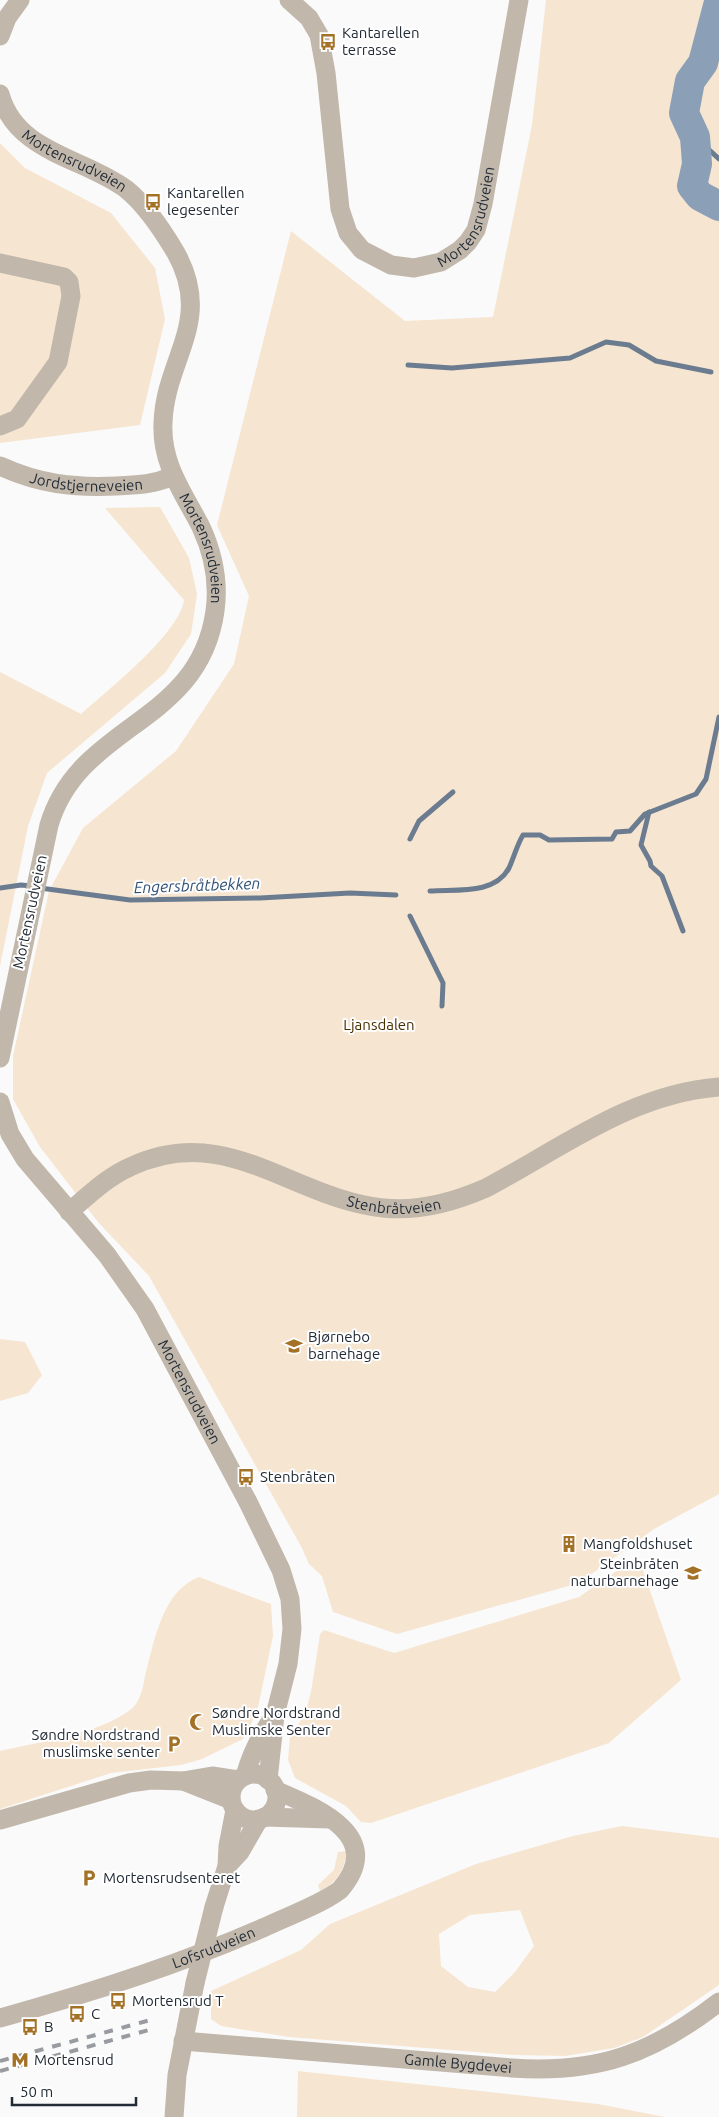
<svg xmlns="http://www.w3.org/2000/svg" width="719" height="2117" viewBox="0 0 719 2117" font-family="Ubuntu,sans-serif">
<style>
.green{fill:#f6e5d0;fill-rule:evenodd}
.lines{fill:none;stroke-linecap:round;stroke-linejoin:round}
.stream{stroke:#6c7c90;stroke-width:5}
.river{stroke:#8b9fb7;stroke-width:30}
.minor{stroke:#c1b7ab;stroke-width:19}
.rail{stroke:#989ca0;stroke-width:4;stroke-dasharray:9 9;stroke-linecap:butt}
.minor-bridge{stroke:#c1b7ab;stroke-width:19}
.labels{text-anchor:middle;stroke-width:4;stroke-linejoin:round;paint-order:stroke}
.poi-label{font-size:15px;fill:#232c36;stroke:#fff;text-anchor:start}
.street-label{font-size:15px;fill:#232c36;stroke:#fff}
.park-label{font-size:15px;fill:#4a2e00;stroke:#fff}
.water-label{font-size:16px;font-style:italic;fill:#315276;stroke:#fff}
</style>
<rect width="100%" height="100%" fill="#fafafa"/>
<!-- green -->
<g class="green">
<path d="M 546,0 L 719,0 L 719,1494 L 654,1529 L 579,1583 L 397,1634 L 333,1612 L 322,1576 L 309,1564 L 302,1548 L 149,1276 L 98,1222 L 40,1147 L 13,1099 L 13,1056 L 49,891 L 83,828 L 176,751 L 234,664 L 249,596 L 217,525 L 291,231 L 405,321 L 493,317 L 532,125 Z"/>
<path d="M 0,143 L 25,168 L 111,213 L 155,268 L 165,319 L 140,425 L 0,443 Z"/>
<path d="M 160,507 L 189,558 L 197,594 L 191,634 L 165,673 L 47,773 L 28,826 L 0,966 L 0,672 L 81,714 C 107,691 180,633 184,600 L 105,508 Z"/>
<path d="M 0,1339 L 25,1342 L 42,1375 L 28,1393 L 0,1401 Z"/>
<path d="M 638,1556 L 681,1680 L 609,1743 L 371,1823 L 361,1822 L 346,1806 L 295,1778 L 288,1760 L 290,1737 L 305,1714 L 311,1692 L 320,1634 L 324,1630 L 394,1653 L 579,1597 Z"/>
<path d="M 199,1577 L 271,1604 L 273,1636 L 257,1712 L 243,1739 L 202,1759 L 181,1765 L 111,1773 L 0,1809 L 0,1751 C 38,1742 99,1734 130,1710 C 140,1703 143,1688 145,1676 C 154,1642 162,1591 199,1577 Z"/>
<path d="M 622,1826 L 719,1838 L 719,1985 L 643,2037 L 614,2048 L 565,2056 L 514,2055 L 289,2037 L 221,2026 L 211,2019 L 211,1991 L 301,1950 L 330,1924 L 476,1864 L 573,1836 ZM 520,1910 L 534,1946 L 515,1972 L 495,1992 L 468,1987 L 441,1966 L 439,1934 L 470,1915 Z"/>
<path d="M 347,1851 C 344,1870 338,1882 320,1891 L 318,1885 L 334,1870 L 338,1852 Z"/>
<path d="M 298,2071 L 598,2104 L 665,2117 L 297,2117 Z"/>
</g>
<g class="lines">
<!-- stream -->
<g class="stream">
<path d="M 695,137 L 719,159"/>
<path d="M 408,365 L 452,368 L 570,358 L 606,342 L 629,345 L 656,361 L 711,372"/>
<path d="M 649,812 L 641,845 L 650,861 L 651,866 L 662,876 L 683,931"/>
<path d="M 410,839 L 419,821 L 453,792"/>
<path d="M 0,888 L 21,885 L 32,886"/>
<path d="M 40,888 L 130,900 L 260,898 L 350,893 L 396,895"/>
<path d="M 430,891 C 456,889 495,895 509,868 C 514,857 517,845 523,835 L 540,835 L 549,840 L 612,839 L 616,832 L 630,831 L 645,814 L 696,794 L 706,779 L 719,717"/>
<path d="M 410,916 L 443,983 L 442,1006"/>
</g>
<!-- river -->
<path class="river" d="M 719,2 L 703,63 L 690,81 L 684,113 L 695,137 L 696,150 L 697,164 L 692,186 L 700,196 L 719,206"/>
<!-- minor -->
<g class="minor">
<path id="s1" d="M 289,0 L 309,18 L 319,35 L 326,73 L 340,209 L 348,233 L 362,250 L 391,265 L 414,268 L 441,262 L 460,250 L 468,242 L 476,230 L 483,204 L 519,0"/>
<path d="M 0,36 L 7,18 L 20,0"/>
<path id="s2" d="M 0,94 C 16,153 83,157 126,189 C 146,205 163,231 176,253 C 214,322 165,358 163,423 C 161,464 183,492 201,527 C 213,553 219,582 215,611 C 199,726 80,722 49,825 L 0,1058"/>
<path d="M 0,263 L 64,277 L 69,282 L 71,296 L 58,362 L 17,419 L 0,426"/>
<path id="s3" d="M 0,466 C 39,484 74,488 116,486 C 138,485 152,485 173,476"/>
<path id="s4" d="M 0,1102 L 10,1134 L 25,1159 L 107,1255 L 145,1309 L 248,1502 L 281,1570 L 290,1599 L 292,1629 L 288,1664 L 275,1715 L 268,1780"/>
<path id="s5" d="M 69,1212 C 88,1196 107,1177 130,1167 C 227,1121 291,1198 383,1208 C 419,1212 454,1202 486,1188 C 562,1148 630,1094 719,1087"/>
<circle cx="254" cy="1797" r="23"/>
<path d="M 245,1776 C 251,1754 261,1734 275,1715"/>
<path d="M 183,1781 L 231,1800"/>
<path d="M 264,1817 L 330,1819"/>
<path d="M 0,1820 L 129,1783 L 151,1780 L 183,1781 L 212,1776 L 238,1780"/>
<path d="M 227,1866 L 240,1852 L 259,1819"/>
<path d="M 214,1907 L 227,1866 L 228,1846 L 235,1810"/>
<path id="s6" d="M 0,2018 C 91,1993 179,1965 265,1927 C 290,1915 318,1906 340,1890 C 387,1836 317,1808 275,1790"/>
<path id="s7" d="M 183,2041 L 512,2068 C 597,2074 652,2054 719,2002"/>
<path d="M 174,2117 L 177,2075 L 195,1983"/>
</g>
<!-- rail -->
<g class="rail">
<path d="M 0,2061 L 154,2019"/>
<path d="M 0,2071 L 156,2028"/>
</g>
<!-- minor-bridge -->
<path class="minor-bridge" d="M 195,1983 L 214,1907"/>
</g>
<!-- icons -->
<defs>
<g id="bus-bare" transform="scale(1.35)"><path d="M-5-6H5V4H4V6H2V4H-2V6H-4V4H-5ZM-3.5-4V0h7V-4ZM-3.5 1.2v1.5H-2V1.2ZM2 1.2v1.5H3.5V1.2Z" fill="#a37227" stroke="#fff" stroke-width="2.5" paint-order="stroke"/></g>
<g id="school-bare" transform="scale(1.35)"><path d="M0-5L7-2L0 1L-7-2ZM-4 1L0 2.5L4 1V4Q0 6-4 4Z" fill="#a37227" stroke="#fff" stroke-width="2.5" paint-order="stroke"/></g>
<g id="building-bare" transform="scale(1.35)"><path d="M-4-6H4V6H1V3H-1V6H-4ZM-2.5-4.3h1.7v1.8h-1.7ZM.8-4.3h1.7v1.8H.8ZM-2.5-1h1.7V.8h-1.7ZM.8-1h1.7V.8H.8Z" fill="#a37227" stroke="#fff" stroke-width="2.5" paint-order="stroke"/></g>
<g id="mosque-bare" transform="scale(1.35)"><path d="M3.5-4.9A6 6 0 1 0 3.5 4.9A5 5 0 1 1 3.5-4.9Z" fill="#a37227" stroke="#fff" stroke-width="2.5" paint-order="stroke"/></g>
<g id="parking-bare" transform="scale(1.35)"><path d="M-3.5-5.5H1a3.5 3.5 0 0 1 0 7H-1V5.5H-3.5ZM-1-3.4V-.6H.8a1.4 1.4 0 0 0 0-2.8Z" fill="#a37227" stroke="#fff" stroke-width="2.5" paint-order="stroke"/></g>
<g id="metro-bare" transform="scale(1.35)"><path d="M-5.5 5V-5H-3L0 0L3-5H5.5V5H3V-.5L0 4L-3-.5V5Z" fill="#a37227" stroke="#fff" stroke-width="2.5" paint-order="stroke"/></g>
</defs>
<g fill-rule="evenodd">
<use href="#bus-bare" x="328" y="42"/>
<use href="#bus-bare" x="153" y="202"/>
<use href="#school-bare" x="294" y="1346"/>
<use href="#bus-bare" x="246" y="1477"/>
<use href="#building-bare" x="569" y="1544"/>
<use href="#school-bare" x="693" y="1573"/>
<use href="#mosque-bare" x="198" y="1722"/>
<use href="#parking-bare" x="174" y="1744"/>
<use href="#parking-bare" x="89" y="1878"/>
<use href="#bus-bare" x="118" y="2001"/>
<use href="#bus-bare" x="77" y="2014"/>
<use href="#bus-bare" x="30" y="2027"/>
<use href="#metro-bare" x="20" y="2060"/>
</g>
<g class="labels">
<!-- poi labels -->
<g class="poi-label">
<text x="342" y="38">Kantarellen<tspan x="342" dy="17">terrasse</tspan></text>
<text x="167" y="198">Kantarellen<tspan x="167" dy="17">legesenter</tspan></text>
<text x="308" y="1342">Bjørnebo<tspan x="308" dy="17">barnehage</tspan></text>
<text x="260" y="1482">Stenbråten</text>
<text x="583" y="1549">Mangfoldshuset</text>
<text x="679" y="1569" text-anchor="end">Steinbråten<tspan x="679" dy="17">naturbarnehage</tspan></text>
<text x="212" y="1718">Søndre Nordstrand<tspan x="212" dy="17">Muslimske Senter</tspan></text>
<text x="160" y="1740" text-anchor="end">Søndre Nordstrand<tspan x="160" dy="17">muslimske senter</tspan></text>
<text x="103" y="1883">Mortensrudsenteret</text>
<text x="132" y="2006">Mortensrud T</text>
<text x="91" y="2019">C</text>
<text x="44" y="2032">B</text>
<text x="34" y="2065">Mortensrud</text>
</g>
<!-- street labels -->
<g class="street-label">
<text dy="5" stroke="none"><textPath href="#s2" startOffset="104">Mortensrudveien</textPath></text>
<text dy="5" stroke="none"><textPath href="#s1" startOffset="408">Mortensrudveien</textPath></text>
<text dy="5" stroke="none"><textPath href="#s3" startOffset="89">Jordstjerneveien</textPath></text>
<text dy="5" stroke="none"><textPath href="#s2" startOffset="554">Mortensrudveien</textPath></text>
<text transform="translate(30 912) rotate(-78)" y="5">Mortensrudveien</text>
<text dy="5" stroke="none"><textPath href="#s5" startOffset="351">Stenbråtveien</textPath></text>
<text dy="5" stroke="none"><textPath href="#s4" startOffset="349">Mortensrudveien</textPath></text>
<text dy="5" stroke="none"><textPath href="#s6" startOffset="225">Lofsrudveien</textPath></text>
<text dy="5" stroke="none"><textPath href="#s7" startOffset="276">Gamle Bygdevei</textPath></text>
</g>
<!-- park labels -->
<g class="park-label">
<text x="379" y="1030">Ljansdalen</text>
</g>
<!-- water labels -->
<g class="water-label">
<text transform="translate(197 885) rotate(-2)" y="6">Engersbråtbekken</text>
</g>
</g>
<!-- scale -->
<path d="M12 2097v8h124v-8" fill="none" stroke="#232c36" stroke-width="2.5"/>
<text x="20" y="2097" font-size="15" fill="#232c36" stroke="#ffffff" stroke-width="4" paint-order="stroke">50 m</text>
</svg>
